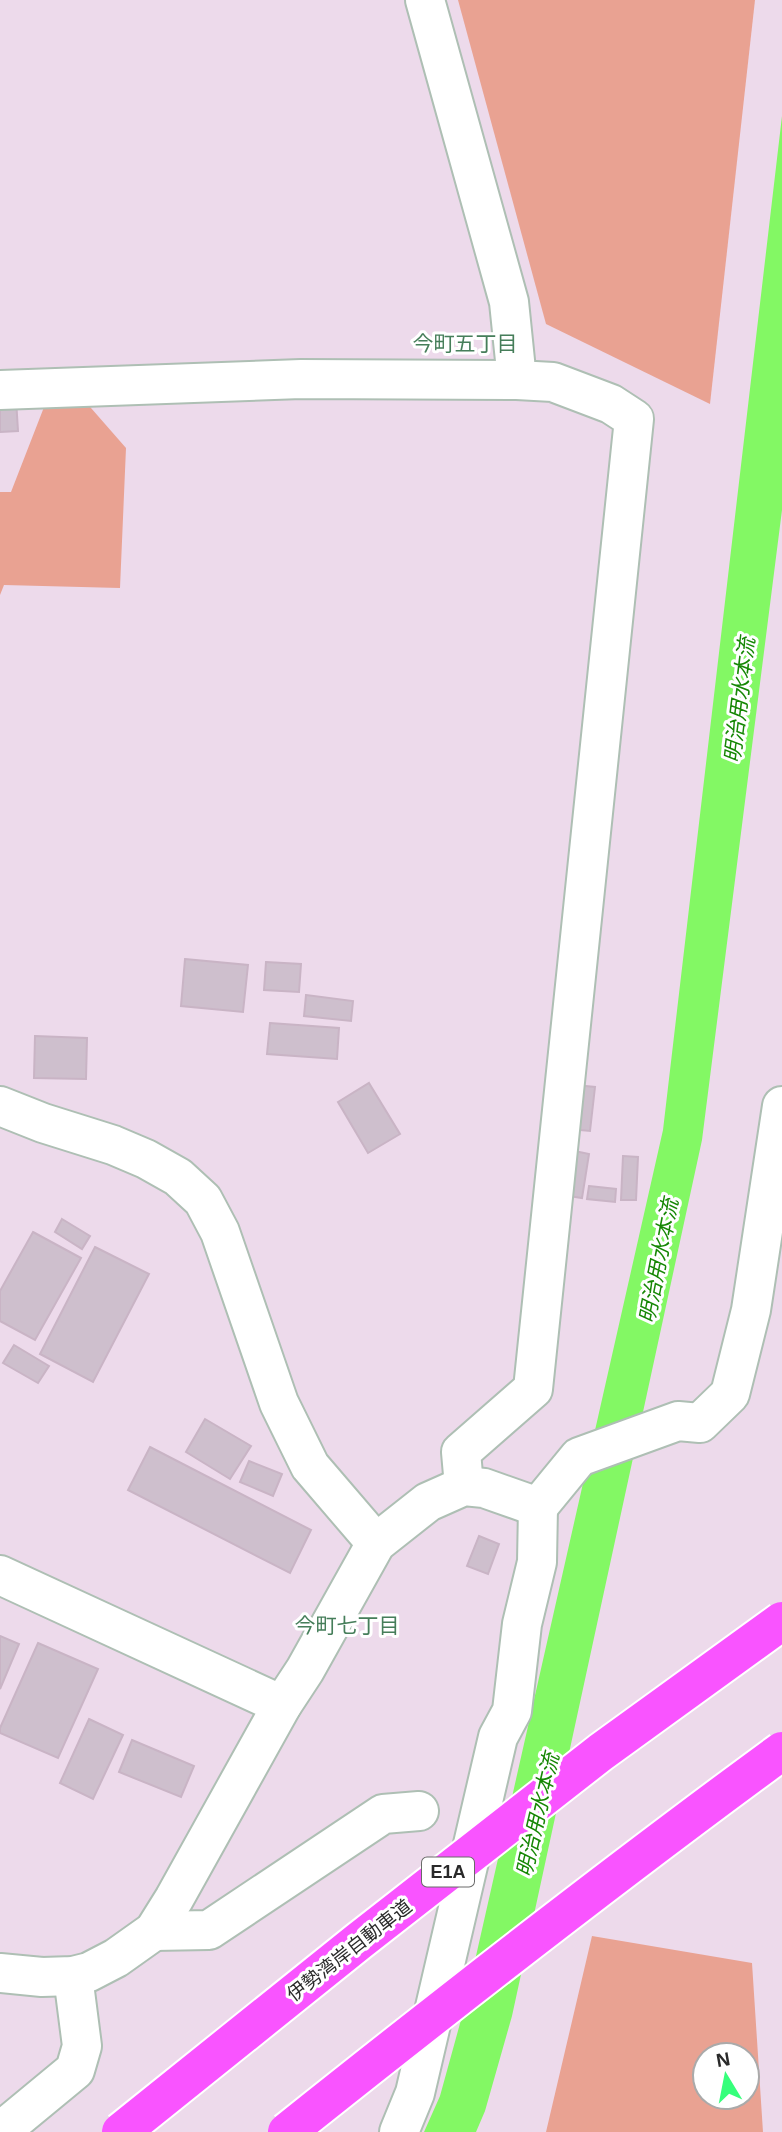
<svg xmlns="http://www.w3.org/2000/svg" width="782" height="2132" viewBox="0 0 782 2132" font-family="Helvetica,'Noto Sans JP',sans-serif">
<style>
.green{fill:#e9a292;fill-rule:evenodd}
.water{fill:#83f864}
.building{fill:#cebfcd;stroke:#c9b4c5;stroke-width:2}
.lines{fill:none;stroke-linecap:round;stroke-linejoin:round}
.minor-casing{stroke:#aebfb4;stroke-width:42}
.minor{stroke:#fff;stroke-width:38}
.highway-bridge-casing{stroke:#fff;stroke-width:42;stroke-linecap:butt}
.highway-bridge{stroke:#f954ff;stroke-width:38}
.labels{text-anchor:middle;stroke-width:6;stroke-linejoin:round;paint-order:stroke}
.shield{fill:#fff;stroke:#6a6a6a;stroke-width:2}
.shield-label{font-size:18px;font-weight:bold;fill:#2a2a2a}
.street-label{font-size:19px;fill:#2a2a2a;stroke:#fff}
.neighbourhood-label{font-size:21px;fill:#467e5a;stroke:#fff}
.water-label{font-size:21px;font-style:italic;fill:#168705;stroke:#fff}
</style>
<rect width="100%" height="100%" fill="#eddaeb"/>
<!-- green -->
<g class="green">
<path d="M 458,0 L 755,0 L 710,404 L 546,324 Z"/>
<path d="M 84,400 L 126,448 L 120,588 L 4,585 L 0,595 L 0,492 L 11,492 L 46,402 Z"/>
<path d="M 592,1936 L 752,1963 L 763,2132 L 546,2132 ZM 705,2055 L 747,2055 L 747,2097 L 705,2097 Z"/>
</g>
<!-- water -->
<path class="water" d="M 782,116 L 782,510 L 702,1140 L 512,2016 L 485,2111 L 476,2132 L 424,2132 L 440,2096 L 464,2009 L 663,1130 Z"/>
<!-- building -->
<g class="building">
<path d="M 16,399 L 18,431 L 0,432 L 0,401 Z"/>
<path d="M 185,959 L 248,965 L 243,1012 L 181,1006 Z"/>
<path d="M 266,962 L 301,964 L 299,992 L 264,990 Z"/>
<path d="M 306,995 L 353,1001 L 351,1021 L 304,1016 Z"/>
<path d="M 270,1023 L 339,1028 L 337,1059 L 267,1054 Z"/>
<path d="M 35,1036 L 87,1038 L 86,1079 L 34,1078 Z"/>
<path d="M 369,1083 L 400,1134 L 368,1153 L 338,1102 Z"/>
<path d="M 575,1085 L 595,1087 L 590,1131 L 570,1129 Z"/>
<path d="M 570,1150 L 589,1154 L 582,1198 L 562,1195 Z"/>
<path d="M 623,1156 L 638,1157 L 636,1200 L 621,1200 Z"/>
<path d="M 589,1186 L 616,1189 L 615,1202 L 587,1199 Z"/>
<path d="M 62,1219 L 90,1236 L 82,1249 L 55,1232 Z"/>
<path d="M 33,1232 L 81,1258 L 35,1340 L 0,1321 L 0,1291 Z"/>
<path d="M 95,1247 L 149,1274 L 93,1382 L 40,1354 Z"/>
<path d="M 14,1345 L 49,1366 L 38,1383 L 3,1363 Z"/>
<path d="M 205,1419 L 251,1446 L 230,1479 L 186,1452 Z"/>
<path d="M 150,1447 L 311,1530 L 290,1573 L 128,1490 Z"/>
<path d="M 249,1461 L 282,1474 L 273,1496 L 240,1482 Z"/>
<path d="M 479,1536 L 499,1544 L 488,1574 L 467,1566 Z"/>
<path d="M 0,1636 L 19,1644 L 0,1689 Z"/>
<path d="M 38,1643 L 98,1669 L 58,1758 L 0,1733 L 0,1728 Z"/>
<path d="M 89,1719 L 123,1735 L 93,1799 L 60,1783 Z"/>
<path d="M 132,1740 L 194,1766 L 181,1797 L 119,1772 Z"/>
</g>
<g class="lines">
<!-- minor casing -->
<g class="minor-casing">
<g id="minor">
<path d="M 425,0 L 509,302 L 517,380 L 553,382 L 611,404 L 634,419 L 533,1389 L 461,1452 L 464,1486"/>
<path d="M 0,390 L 301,379 L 517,380"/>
<path d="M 0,1106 L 43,1123 L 113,1145 L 146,1159 L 178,1177 L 203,1200 L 220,1232 L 279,1403 L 310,1466 L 376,1543"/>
<path d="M 0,1575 L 282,1705"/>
<path d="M 154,1931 L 209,1930 L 383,1814 L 419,1811"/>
<path d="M 0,1973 L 42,1977 L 73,1976 L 89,1972 L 116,1958 L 154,1931 L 174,1899 L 282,1705 L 305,1670 L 376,1543 L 428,1502 L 464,1486 L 484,1488 L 538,1507 L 579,1457 L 678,1421 L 700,1423 L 730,1394 L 751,1310 L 782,1106"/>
<path d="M 0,2132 L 75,2070 L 82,2046 L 73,1976"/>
<path d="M 399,2132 L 415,2093 L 498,1737 L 512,1711 L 522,1624 L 537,1562 L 538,1507"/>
</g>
</g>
<!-- minor -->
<use href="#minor" class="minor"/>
<!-- highway-bridge casing -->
<g class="highway-bridge-casing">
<g id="highway-bridge">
<path d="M 121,2132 L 359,1941 L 601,1752 L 782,1621"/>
<path d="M 287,2132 C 450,2002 614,1874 782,1751"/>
</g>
</g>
<!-- highway-bridge -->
<use href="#highway-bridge" class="highway-bridge"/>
</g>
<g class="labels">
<!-- shield labels -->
<rect class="shield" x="422" y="1857.5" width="52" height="29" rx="5"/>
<g class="shield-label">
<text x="448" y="1878">E1A</text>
</g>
<!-- street labels -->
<g class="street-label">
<text transform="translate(349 1950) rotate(-38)" y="7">伊勢湾岸自動車道</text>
</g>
<!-- neighbourhood labels -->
<g class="neighbourhood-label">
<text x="465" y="351">今町五丁目</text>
<text x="347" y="1633">今町七丁目</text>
</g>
<!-- water labels -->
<g class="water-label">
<text transform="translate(740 700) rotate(-83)" y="7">明治用水本流</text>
<text transform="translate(659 1261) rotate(-79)" y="7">明治用水本流</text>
<text transform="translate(538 1815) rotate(-77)" y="7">明治用水本流</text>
</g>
</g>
<!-- north arrow -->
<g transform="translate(726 2076) rotate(350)"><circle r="33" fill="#ffffff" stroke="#aaaaaa" stroke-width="2"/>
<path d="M0-5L12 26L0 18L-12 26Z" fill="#36ff7b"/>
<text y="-10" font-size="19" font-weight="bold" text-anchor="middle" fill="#2a2a2a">N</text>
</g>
</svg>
